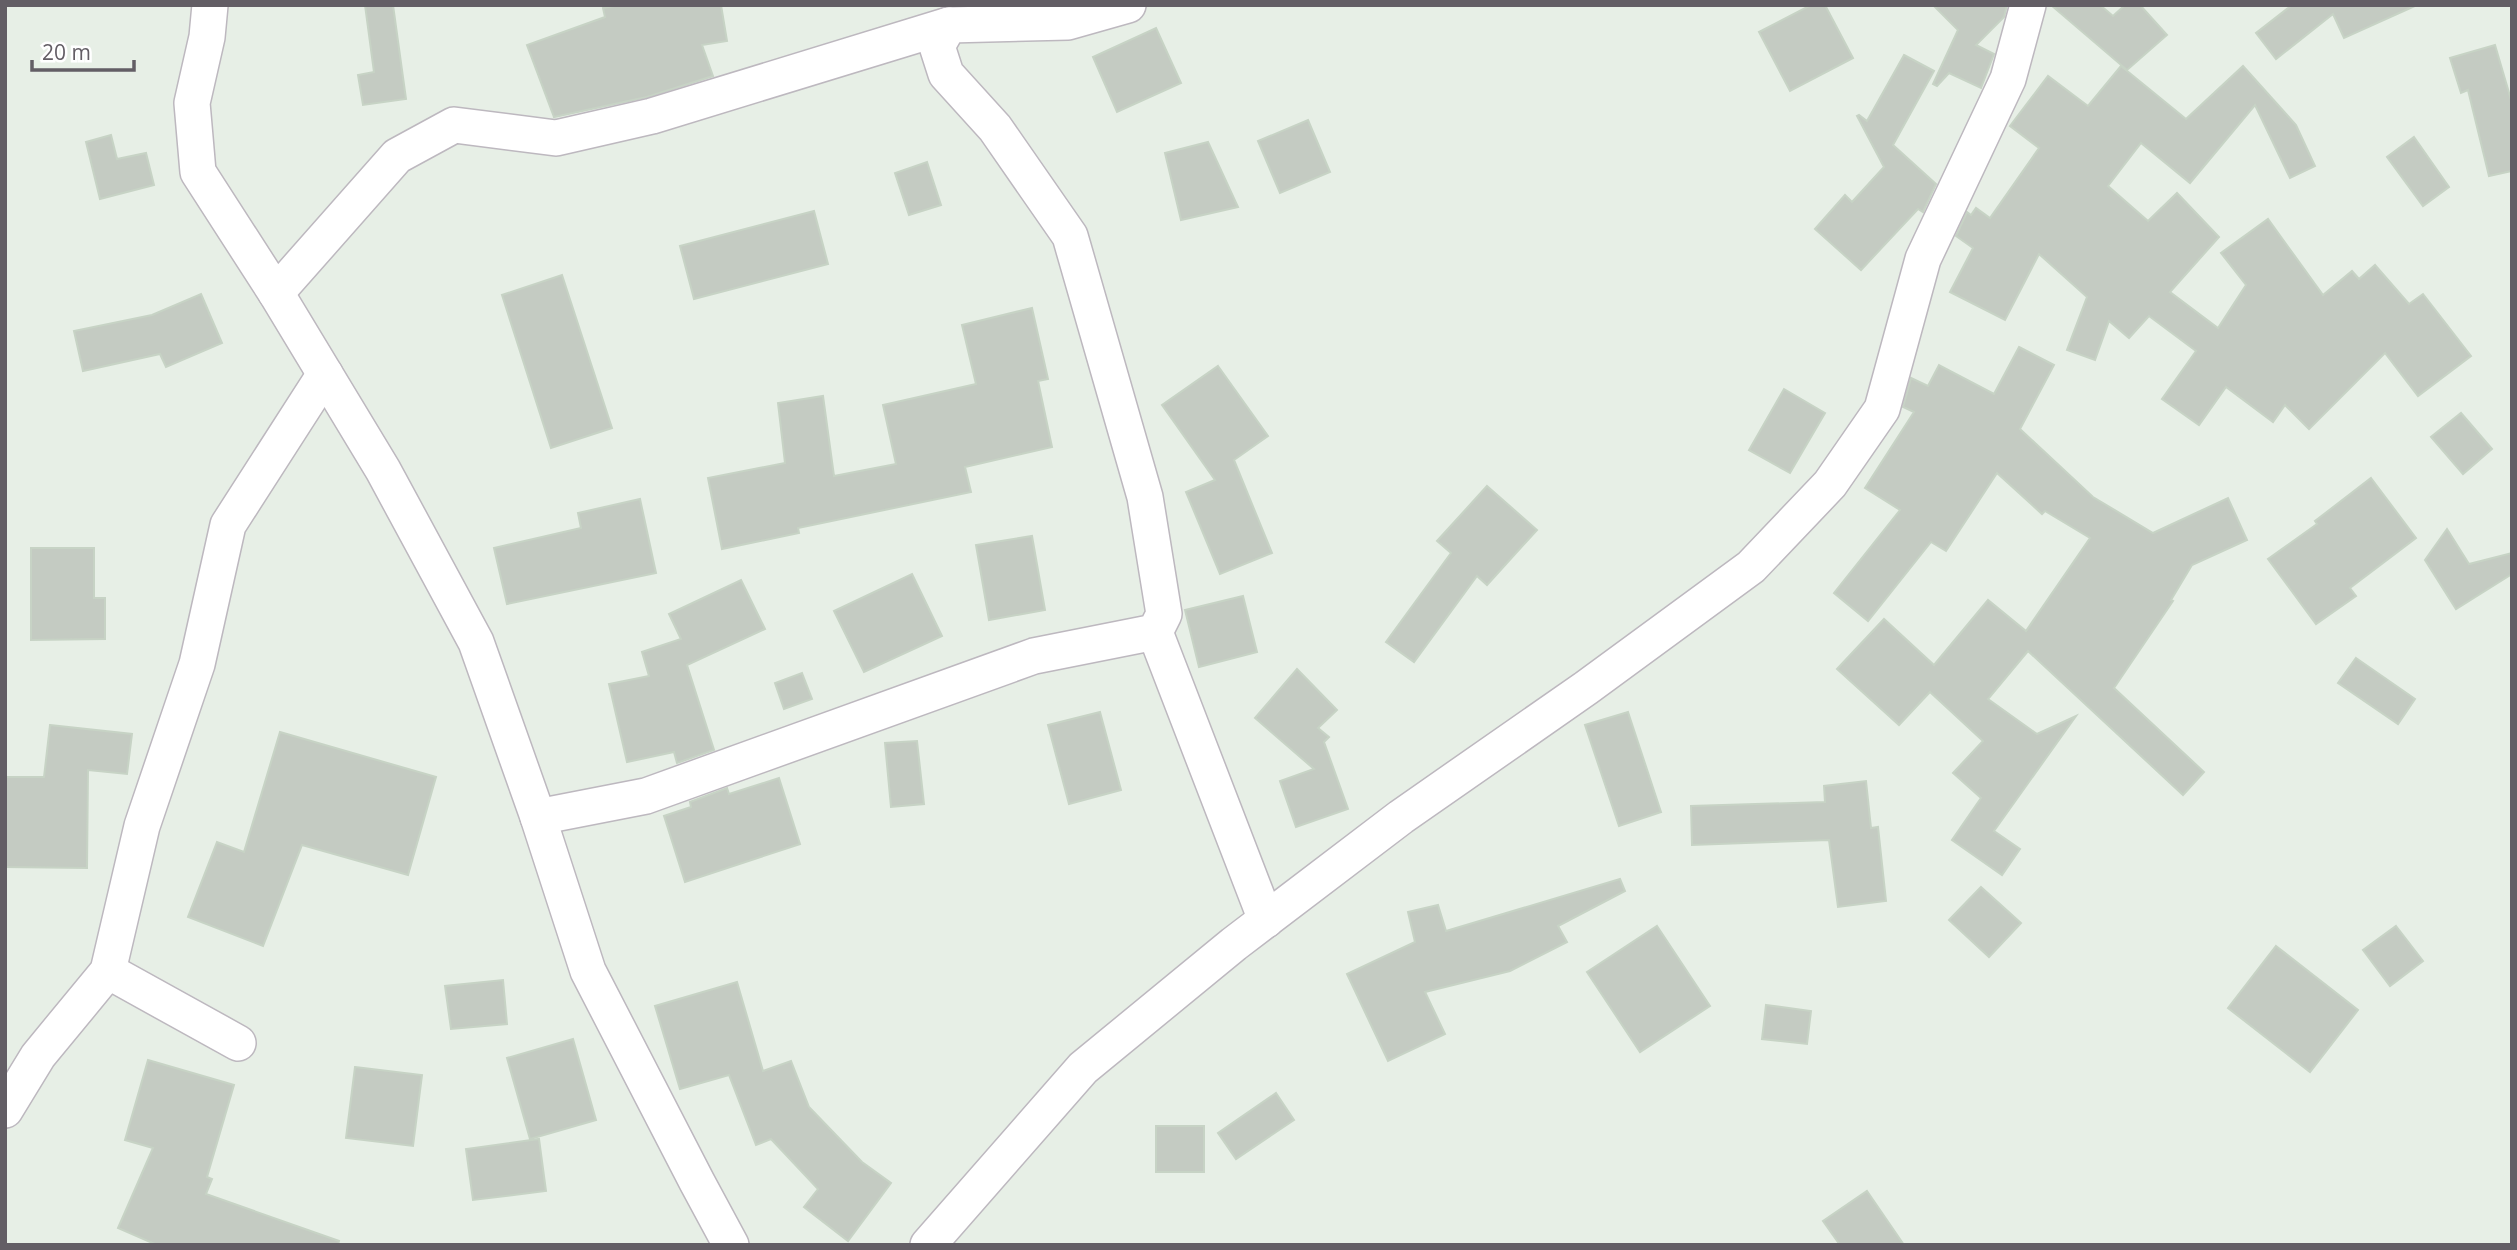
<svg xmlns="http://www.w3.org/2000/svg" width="2517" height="1250" viewBox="0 0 2517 1250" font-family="'Open Sans',sans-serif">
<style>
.building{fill:#c4cbc2;stroke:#c7d3c5;stroke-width:2}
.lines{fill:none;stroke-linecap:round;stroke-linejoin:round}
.minor-casing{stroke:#bdb8bf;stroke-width:38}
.minor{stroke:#fff;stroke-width:35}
</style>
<rect width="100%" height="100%" fill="#e7efe6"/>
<!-- building -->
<g class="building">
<path d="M 365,5 L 393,5 L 406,99 L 363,105 L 358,75 L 374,72 Z"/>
<path d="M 620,5 L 721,5 L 727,41 L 702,45 L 713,76 L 647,97 L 554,117 L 527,45 L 605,17 L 603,8 Z"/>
<path d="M 1811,5 L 1825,5 L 1853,58 L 1790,91 L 1759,32 Z"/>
<path d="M 1933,5 L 2007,5 L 2004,17 L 1976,45 L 1994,54 L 1981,88 L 1949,73 L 1937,86 L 1933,84 L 1958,30 Z"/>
<path d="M 2051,5 L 2100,5 L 2113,16 L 2125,5 L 2140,5 L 2167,35 L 2127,70 Z"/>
<path d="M 2292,5 L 2417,5 L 2344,38 L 2333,14 L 2276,59 L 2256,33 Z"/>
<path d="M 1156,28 L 1181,83 L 1117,112 L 1093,57 Z"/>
<path d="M 2495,45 L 2512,103 L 2512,171 L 2489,176 L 2468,90 L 2461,93 L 2450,58 Z"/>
<path d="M 1904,55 L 1934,71 L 1893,145 L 1936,184 L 1923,212 L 1918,209 L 1861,270 L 1815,229 L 1845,195 L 1852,202 L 1884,167 L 1857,116 L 1859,115 L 1867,121 Z"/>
<path d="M 2121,66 L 2186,119 L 2243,66 L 2296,125 L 2315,166 L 2290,178 L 2255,105 L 2190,183 L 2141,143 L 2108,186 L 2148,221 L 2177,193 L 2219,237 L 2170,292 L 2218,328 L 2246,285 L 2221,253 L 2268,219 L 2323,295 L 2352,271 L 2359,279 L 2375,265 L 2409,304 L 2423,294 L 2471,356 L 2418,396 L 2385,353 L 2309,429 L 2285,405 L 2273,422 L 2226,387 L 2199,425 L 2162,399 L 2196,351 L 2149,316 L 2129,338 L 2109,321 L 2095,360 L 2067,350 L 2087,297 L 2039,254 L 2005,320 L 1950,292 L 1973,248 L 1956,236 L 1967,212 L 1971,215 L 1976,208 L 1990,218 L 2039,148 L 2010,126 L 2048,76 L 2088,106 Z"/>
<path d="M 1308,120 L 1330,172 L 1280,193 L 1258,141 Z"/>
<path d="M 111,135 L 117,159 L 146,153 L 154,185 L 100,199 L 86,142 Z"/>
<path d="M 2414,137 L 2449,187 L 2423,206 L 2387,157 Z"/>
<path d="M 1208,142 L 1238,207 L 1181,220 L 1165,153 Z"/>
<path d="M 927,162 L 941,205 L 909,215 L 895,173 Z"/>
<path d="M 814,211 L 828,264 L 694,299 L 680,246 Z"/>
<path d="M 562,275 L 612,428 L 551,448 L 502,295 Z"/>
<path d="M 201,294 L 222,343 L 166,367 L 160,354 L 83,371 L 74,331 L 152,315 Z"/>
<path d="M 1032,308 L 1048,379 L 1038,381 L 1052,447 L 965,467 L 971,492 L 798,528 L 799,533 L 722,549 L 708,478 L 785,463 L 778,403 L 823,396 L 834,476 L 896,464 L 883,405 L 976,384 L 962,325 Z"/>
<path d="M 2019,347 L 2054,365 L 2020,429 L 2093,497 L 2153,533 L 2228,498 L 2247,540 L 2192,565 L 2171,600 L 2173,601 L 2114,688 L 2204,772 L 2183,795 L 2028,651 L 1988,699 L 2037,734 L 2076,716 L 1994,831 L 2020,849 L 2002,875 L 1952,840 L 1981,798 L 1953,773 L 1983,741 L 1930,692 L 1899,725 L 1837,669 L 1884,619 L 1934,665 L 1988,600 L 2026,631 L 2090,538 L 2045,511 L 2042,514 L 1997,473 L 1946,551 L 1931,542 L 1868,621 L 1834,593 L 1900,510 L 1865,488 L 1914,412 L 1903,407 L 1911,378 L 1928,386 L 1939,365 L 1994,394 Z"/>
<path d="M 1218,366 L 1268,436 L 1234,460 L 1272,553 L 1220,574 L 1186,492 L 1215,480 L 1162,405 Z"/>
<path d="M 1784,389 L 1825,413 L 1790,473 L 1749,450 Z"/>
<path d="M 2461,413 L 2492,449 L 2463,474 L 2431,437 Z"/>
<path d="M 2371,478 L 2416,538 L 2350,588 L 2356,596 L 2316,624 L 2268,559 L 2317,524 L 2315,521 Z"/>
<path d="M 1487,486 L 1537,530 L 1487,585 L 1477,576 L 1414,662 L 1386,642 L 1451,553 L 1437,541 Z"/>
<path d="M 640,499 L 656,573 L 507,604 L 494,548 L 581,528 L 578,513 Z"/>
<path d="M 2447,529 L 2469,564 L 2512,553 L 2512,574 L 2456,609 L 2425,560 Z"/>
<path d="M 1032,536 L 1045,610 L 989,620 L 976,545 Z"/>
<path d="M 31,548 L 94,548 L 94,598 L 105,598 L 105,639 L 31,640 Z"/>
<path d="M 912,574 L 942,636 L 864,672 L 834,611 Z"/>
<path d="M 741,580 L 765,629 L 687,665 L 714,750 L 677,763 L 674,752 L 627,762 L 609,684 L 649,676 L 642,652 L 681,639 L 669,614 Z"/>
<path d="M 1243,596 L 1257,652 L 1199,667 L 1185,610 Z"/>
<path d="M 2356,658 L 2415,699 L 2398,724 L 2338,683 Z"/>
<path d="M 1297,669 L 1337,710 L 1318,728 L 1329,737 L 1324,742 L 1348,809 L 1296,827 L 1280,781 L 1314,769 L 1255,718 Z"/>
<path d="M 802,673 L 812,699 L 784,709 L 775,683 Z"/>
<path d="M 1100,712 L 1121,790 L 1069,804 L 1048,725 Z"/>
<path d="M 1628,712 L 1661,812 L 1619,826 L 1585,725 Z"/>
<path d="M 50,725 L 132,734 L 127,774 L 88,770 L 87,868 L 5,867 L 6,777 L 44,777 Z"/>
<path d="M 280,732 L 436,777 L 408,875 L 302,845 L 263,946 L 188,917 L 217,842 L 244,852 Z"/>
<path d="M 917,741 L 924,804 L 891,807 L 885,743 Z"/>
<path d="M 779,778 L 800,844 L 685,882 L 664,816 L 691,807 L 690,802 L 727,788 L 729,794 Z"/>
<path d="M 1866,781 L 1871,828 L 1878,827 L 1886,901 L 1838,907 L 1829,840 L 1692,845 L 1691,806 L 1825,802 L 1824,786 Z"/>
<path d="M 1620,879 L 1625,891 L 1558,926 L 1567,942 L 1510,971 L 1425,992 L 1445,1034 L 1388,1061 L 1347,974 L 1415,942 L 1408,912 L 1438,905 L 1446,931 Z"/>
<path d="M 1981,887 L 2021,923 L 1989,957 L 1949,920 Z"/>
<path d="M 1657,926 L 1710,1006 L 1640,1052 L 1587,972 Z"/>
<path d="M 2396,926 L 2423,961 L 2390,986 L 2363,950 Z"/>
<path d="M 2276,946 L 2358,1010 L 2310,1072 L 2228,1008 Z"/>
<path d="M 503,980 L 507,1024 L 451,1029 L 445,986 Z"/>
<path d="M 737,982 L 763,1071 L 791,1061 L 809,1107 L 862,1162 L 891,1183 L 848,1241 L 804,1207 L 818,1189 L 771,1139 L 756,1145 L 729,1075 L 680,1089 L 655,1006 Z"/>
<path d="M 1766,1005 L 1811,1011 L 1807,1044 L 1762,1039 Z"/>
<path d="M 573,1039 L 596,1120 L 530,1139 L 507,1058 Z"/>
<path d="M 148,1060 L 234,1085 L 207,1177 L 212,1179 L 206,1194 L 339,1241 L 338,1245 L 157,1245 L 118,1228 L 153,1148 L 125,1140 Z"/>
<path d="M 355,1067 L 422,1075 L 413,1146 L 346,1138 Z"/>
<path d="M 1276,1093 L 1294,1120 L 1236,1159 L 1218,1133 Z"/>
<rect x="1156" y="1126" width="48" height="46"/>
<path d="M 539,1139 L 546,1191 L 473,1200 L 466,1149 Z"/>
<path d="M 1867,1191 L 1904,1245 L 1840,1245 L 1823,1221 Z"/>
</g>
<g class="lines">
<!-- minor casing -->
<g class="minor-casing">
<g id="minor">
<path d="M 210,5 L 207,37 L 192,103 L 198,172 L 276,293 L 383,470 L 476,642 L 538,817 L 588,971 L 697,1182 L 731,1245"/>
<path d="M 276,293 L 397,156 L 454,125 L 556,138 L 652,116 L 949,25"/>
<path d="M 1155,632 L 1266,920"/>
<path d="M 538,817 L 646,796 L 1034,656 L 1155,632 L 1164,614 L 1145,497 L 1070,236 L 995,128 L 946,74 L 937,46 L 949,25 L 1068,22 L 1128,5"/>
<path d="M 108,971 L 238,1043"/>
<path d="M 5,1110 L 38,1056 L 108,971 L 142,826 L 197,664 L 228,525 L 325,374"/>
<path d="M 928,1245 L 1083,1068 L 1234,944 L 1401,817 L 1586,688 L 1751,567 L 1830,484 L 1882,409 L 1923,259 L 2008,79 L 2028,5"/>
</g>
</g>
<!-- minor -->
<use href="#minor" class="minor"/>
</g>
<!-- border -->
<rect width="2517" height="1250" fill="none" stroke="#635e65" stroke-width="14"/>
<!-- scale -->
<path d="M32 60v10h102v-10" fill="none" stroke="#635e65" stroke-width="3.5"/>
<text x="42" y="60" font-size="21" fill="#635e65" stroke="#ffffff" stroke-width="5" paint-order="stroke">20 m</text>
</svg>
